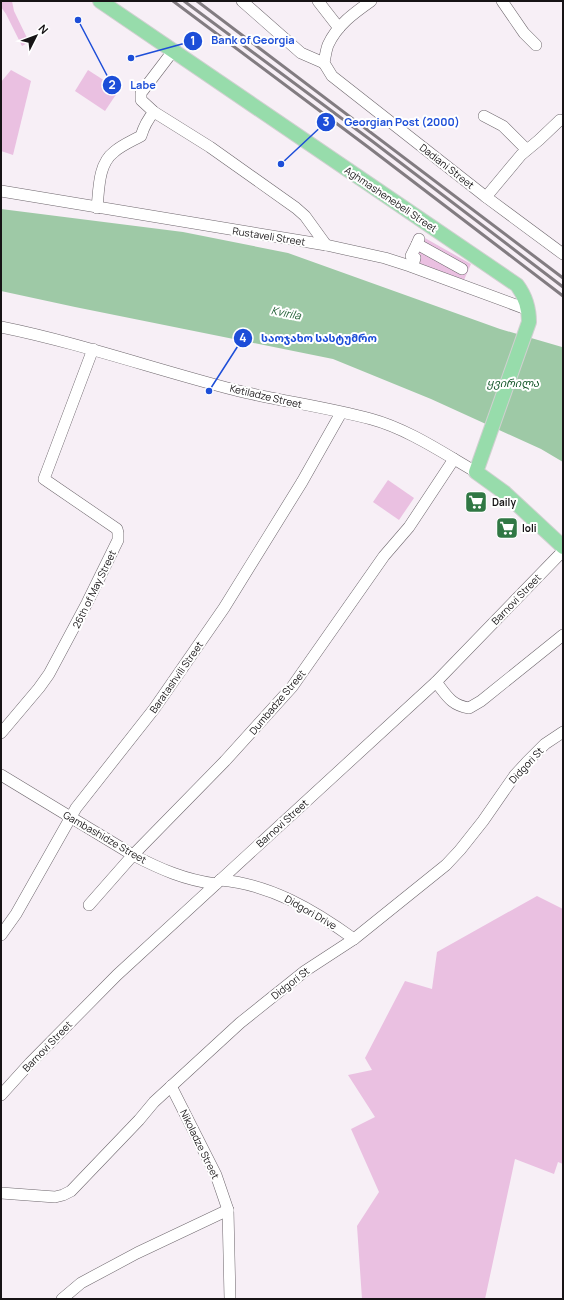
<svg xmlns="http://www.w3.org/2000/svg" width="564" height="1300" viewBox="0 0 564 1300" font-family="Manrope,'Noto Sans Georgian',sans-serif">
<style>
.green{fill:#eac0e1}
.water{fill:#9ec9a6}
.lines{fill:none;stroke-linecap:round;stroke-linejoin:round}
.minor-casing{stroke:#6e676d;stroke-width:12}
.major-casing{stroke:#d0d0d0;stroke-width:16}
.minor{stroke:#fff;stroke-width:11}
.major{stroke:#97dcab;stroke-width:14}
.rail{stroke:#827c81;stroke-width:3}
.labels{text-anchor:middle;stroke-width:4;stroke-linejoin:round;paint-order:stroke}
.street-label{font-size:10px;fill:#161315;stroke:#fff}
.poi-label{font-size:10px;font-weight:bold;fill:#161315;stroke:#fff;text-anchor:start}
.water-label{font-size:11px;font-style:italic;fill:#195a2e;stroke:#fff}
.leader{fill:none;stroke:#1d4ed8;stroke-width:1.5}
.callout-dot{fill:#1d4ed8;stroke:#fff;stroke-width:1.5}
.mark-label{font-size:12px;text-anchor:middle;font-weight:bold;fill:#fff}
.callout-label{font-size:11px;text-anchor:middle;font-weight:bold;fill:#1d4ed8;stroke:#fff;stroke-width:4;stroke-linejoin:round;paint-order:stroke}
</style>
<rect width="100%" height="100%" fill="#f7eff6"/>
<!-- green -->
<g class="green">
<path d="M 1,1 L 12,1 L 14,11 L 29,42 L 22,46 L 6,14 L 1,7 Z"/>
<path d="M 11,70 L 31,81 L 13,155 L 1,151 L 1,82 Z"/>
<path d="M 88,70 L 119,90 L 105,111 L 75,91 Z"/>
<path d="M 416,233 L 471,264 L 464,280 L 406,259 Z"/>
<path d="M 388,480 L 414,498 L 399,520 L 373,502 Z"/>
<path d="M 537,896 L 563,909 L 563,1164 L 558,1162 L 554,1174 L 515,1159 L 485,1299 L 362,1299 L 357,1226 L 379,1192 L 351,1129 L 375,1117 L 348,1075 L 372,1070 L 365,1058 L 405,981 L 432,989 L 437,952 Z"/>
</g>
<!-- water -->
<path class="water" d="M 1,209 L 183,232 L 288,253 L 500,329 L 562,347 L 563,348 L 563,462 L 541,449 L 431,399 L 333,359 L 75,307 L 1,291 Z"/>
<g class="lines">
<!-- minor casing -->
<g class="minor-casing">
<g id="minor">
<path d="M 242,1 L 301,53 L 324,63"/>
<path d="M 318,1 L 339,28"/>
<path d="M 371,1 C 354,13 337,25 328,45 C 326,50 325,58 324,63 L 332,76 L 486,197 L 563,254"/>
<path d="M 502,1 L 524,33 L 536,45"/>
<path d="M 173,51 L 141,93 L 141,100 L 154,112 L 210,147 L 296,208 L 305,216 L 326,245"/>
<path d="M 484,116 L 503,126 L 526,149"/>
<path d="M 1,191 L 326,245 L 385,258 L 410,266 L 529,310"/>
<path d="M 486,197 L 521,155 L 539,140 L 560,120"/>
<path d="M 97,208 C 99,190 98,164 114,152 C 122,145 132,141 141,136 C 144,126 147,120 154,112"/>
<path d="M 419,239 L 417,244 L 462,269"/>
<path d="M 414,262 L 415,258 L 411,256 L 417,244"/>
<path d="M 1,327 C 80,343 157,370 235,390 C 280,401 326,407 371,419 C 408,429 443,453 476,472"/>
<path d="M 436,682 C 447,696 451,705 469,708 L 481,701 L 563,635"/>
<path d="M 1,733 L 39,688 L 49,674 L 87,603 L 118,540 L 118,533 L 117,529 L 44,479 L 93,349"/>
<path d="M 1,775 L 133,855 C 160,869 185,880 216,884"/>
<path d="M 220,880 C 270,884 314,910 354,939"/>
<path d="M 89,905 L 133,855 L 225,761 L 292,687 L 384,556 L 409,527 L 454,459"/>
<path d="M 1,935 L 16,914 L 76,808 L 154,709 L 224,608 L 302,482 L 341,413"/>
<path d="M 171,1086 L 216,1175 L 228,1210 L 230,1299"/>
<path d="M 1,1095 L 30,1063 L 117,975 L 436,682 L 563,551"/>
<path d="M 1,1193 L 55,1197 L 63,1195 L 71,1191 L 139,1120 L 154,1102 L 240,1023 L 305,971 L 354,939 L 446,865 L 460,850 L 483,821 L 515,775 L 527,762 L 545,744 L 563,732"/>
<path d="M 62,1299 L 81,1283 L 137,1253 L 228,1210"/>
</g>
</g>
<!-- major casing -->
<g class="major-casing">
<path id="major" d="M 100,1 L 517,285 C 526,297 529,308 529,322 L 476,472 L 505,493 L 563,547"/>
</g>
<!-- minor -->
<use href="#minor" class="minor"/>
<!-- major -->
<use href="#major" class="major"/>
<!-- rail -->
<g class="rail">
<path d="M 173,1 L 368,147 L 563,296"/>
<path d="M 184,1 L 372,141 L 563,287"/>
<path d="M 197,1 L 563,278"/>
</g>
</g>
<!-- icons -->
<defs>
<g id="supermarket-square" transform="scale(1.15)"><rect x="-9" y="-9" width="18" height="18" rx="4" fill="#307744" stroke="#fff"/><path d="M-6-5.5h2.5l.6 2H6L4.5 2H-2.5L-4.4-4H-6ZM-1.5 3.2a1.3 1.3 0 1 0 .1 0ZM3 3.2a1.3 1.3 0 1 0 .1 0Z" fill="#fff"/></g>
</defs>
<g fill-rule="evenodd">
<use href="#supermarket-square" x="476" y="502"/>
<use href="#supermarket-square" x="507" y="528"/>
</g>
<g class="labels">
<!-- street labels -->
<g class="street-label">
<text transform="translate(447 166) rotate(38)" y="4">Dadiani Street</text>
<text transform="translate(391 199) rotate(34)" y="4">Aghmashenebeli Street</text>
<text transform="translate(269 236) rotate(9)" y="4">Rustaveli Street</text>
<text transform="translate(266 396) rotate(13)" y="4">Ketiladze Street</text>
<text transform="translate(94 589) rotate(-64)" y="4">26th of May Street</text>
<text transform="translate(516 599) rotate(-46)" y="4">Barnovi Street</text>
<text transform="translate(176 677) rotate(-55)" y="4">Baratashvili Street</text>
<text transform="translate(277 702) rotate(-50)" y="4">Dumbadze Street</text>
<text transform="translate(526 765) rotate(-47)" y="4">Didgori St</text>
<text transform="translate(282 823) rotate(-42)" y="4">Barnovi Street</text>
<text transform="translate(105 837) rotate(30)" y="4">Gambashidze Street</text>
<text transform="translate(311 912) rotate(30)" y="4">Didgori Drive</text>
<text transform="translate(290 983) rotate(-38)" y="4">Didgori St</text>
<text transform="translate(47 1046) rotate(-46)" y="4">Barnovi Street</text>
<text transform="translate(200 1144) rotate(64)" y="4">Nikoladze Street</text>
</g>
<!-- poi labels -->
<g class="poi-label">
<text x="492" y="506">Daily</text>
<text x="522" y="532">Ioli</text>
</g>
<!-- water labels -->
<g class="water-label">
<text transform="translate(286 313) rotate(11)" y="4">Kvirila</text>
<text x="513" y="387">ყვირილა</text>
</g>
</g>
<!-- callouts -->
<path class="leader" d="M131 58L193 41M78 20L112 85M281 164L326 122M209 391L243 338"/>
<g class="callout-dot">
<circle cx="131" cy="58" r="4"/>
<circle cx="78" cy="20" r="4"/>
<circle cx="281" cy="164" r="4"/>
<circle cx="209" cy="391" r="4"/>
<circle cx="193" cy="41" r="10"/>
<circle cx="112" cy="85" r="10"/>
<circle cx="326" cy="122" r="10"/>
<circle cx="243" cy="338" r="10"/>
</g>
<g class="mark-label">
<text x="193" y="45">1</text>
<text x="112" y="89">2</text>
<text x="326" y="126">3</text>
<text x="243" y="342">4</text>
</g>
<g class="callout-label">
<text x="253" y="44">Bank of Georgia</text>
<text x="143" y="89">Labe</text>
<text x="402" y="126">Georgian Post (2000)</text>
<text x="319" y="342">საოჯახო სასტუმრო</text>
</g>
<!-- border -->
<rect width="564" height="1300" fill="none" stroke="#161315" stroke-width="4"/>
<!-- north arrow -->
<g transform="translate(36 36) rotate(48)" stroke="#ffffff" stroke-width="3" paint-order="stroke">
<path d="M0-3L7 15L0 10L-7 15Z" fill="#161315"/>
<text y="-6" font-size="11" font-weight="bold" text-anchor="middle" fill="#161315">N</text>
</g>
</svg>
